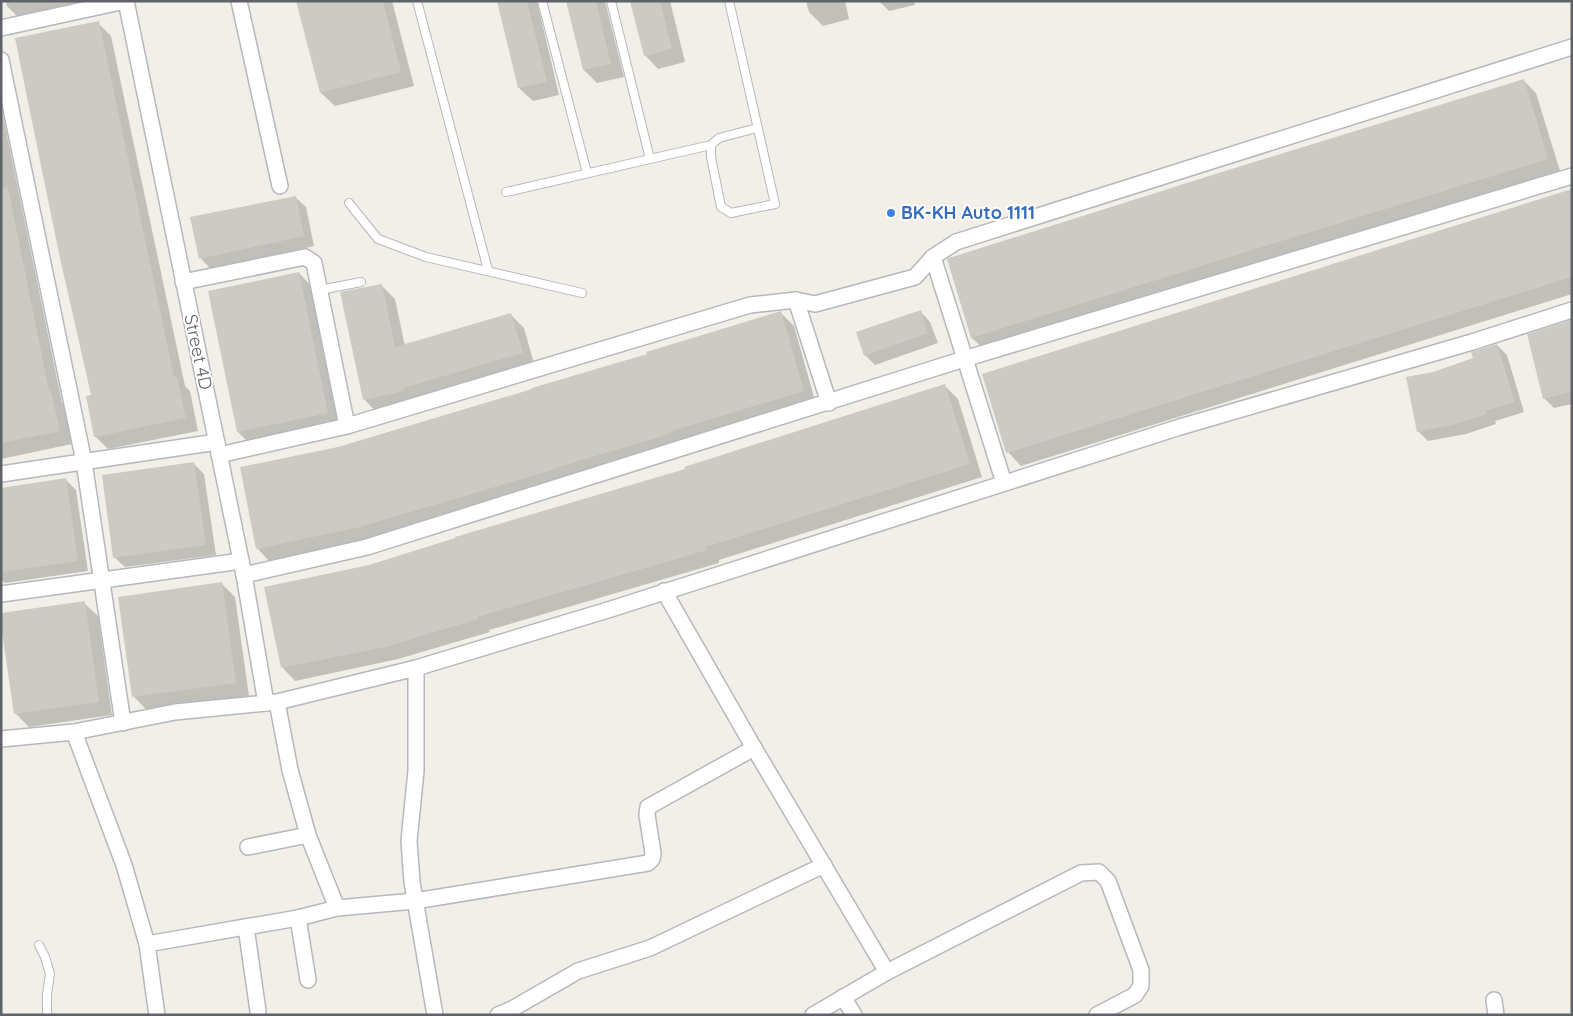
<svg xmlns="http://www.w3.org/2000/svg" width="1573" height="1016" viewBox="0 0 1573 1016" font-family="Quicksand,sans-serif">
<style>
.shadow{fill:#0003}
.building{fill:#cccac5}
.lines{fill:none;stroke-linecap:round;stroke-linejoin:round}
.service-casing{stroke:#b5b8bc;stroke-width:10}
.minor-casing{stroke:#b5b8bc;stroke-width:18}
.service{stroke:#fff;stroke-width:8}
.minor{stroke:#fff;stroke-width:15}
.shop-dot{fill:#3f7fe0;stroke:#fff;stroke-width:2}
.labels{text-anchor:middle;stroke-width:4;stroke-linejoin:round;paint-order:stroke}
.shop-label{font-size:18px;font-weight:bold;fill:#366cbe;stroke:#fff;text-anchor:start}
.street-label{font-size:18px;fill:#5f6368;stroke:#fff}
</style>
<rect width="100%" height="100%" fill="#f1efe8"/>
<!-- shadow -->
<g class="shadow">
<path d="M 6,1 L 93,1 L 18,17 L 7,6 Z"/>
<path d="M 297,1 L 392,1 L 414,86 L 335,106 L 321,93 Z"/>
<path d="M 498,1 L 537,1 L 559,95 L 533,101 L 519,88 Z"/>
<path d="M 567,1 L 605,1 L 624,77 L 597,83 L 584,70 Z"/>
<path d="M 632,1 L 670,1 L 685,62 L 658,69 L 645,55 Z"/>
<path d="M 806,1 L 845,1 L 849,19 L 823,26 L 809,12 Z"/>
<path d="M 879,1 L 914,1 L 915,5 L 889,11 Z"/>
<path d="M 98,23 L 111,36 L 185,386 L 190,391 L 198,431 L 108,449 L 95,436 L 92,396 Z"/>
<path d="M 1523,80 L 1536,93 L 1560,171 L 1262,263 L 985,350 L 972,338 L 948,260 Z"/>
<path d="M 1,106 L 62,403 L 64,405 L 72,444 L 1,459 Z"/>
<path d="M 1572,191 L 1572,294 L 1021,466 L 1008,452 Z"/>
<path d="M 295,197 L 306,207 L 314,246 L 211,269 L 201,259 Z"/>
<path d="M 299,273 L 312,287 L 341,427 L 251,445 L 238,432 Z"/>
<path d="M 381,285 L 395,299 L 405,346 L 510,314 L 524,328 L 535,367 L 377,413 L 364,399 Z"/>
<path d="M 920,311 L 930,322 L 938,343 L 875,365 L 865,355 Z"/>
<path d="M 780,312 L 794,326 L 816,404 L 373,540 L 270,562 L 257,548 L 338,448 L 649,355 Z"/>
<path d="M 1572,321 L 1572,404 L 1554,408 L 1544,398 Z"/>
<path d="M 1497,345 L 1507,355 L 1524,412 L 1495,421 L 1496,424 L 1466,434 L 1428,441 L 1418,431 L 1475,359 Z"/>
<path d="M 945,386 L 958,399 L 982,477 L 719,560 L 719,563 L 489,630 L 490,632 L 398,659 L 295,681 L 282,667 L 370,566 L 687,470 Z"/>
<path d="M 194,464 L 204,474 L 216,555 L 125,567 L 114,557 Z"/>
<path d="M 66,480 L 76,490 L 88,571 L 5,583 L 1,579 L 1,489 Z"/>
<path d="M 221,583 L 235,597 L 249,696 L 147,710 L 134,697 Z"/>
<path d="M 84,603 L 98,616 L 112,715 L 29,727 L 15,713 Z"/>
</g>
<!-- building -->
<g class="building">
<path d="M 296,1 L 383,1 L 401,72 L 320,93 Z"/>
<path d="M 497,1 L 527,1 L 547,82 L 518,88 Z"/>
<path d="M 566,1 L 596,1 L 611,64 L 583,70 Z"/>
<path d="M 630,1 L 660,1 L 672,49 L 644,56 Z"/>
<path d="M 99,21 L 174,377 L 177,377 L 186,418 L 94,437 L 86,396 L 91,395 L 58,249 L 15,38 Z"/>
<path d="M 1524,79 L 1548,159 L 1249,251 L 971,338 L 947,259 L 949,258 L 1225,171 Z"/>
<path d="M 8,187 L 49,391 L 51,391 L 60,431 L 1,443 L 1,188 Z"/>
<path d="M 1572,189 L 1572,277 L 1006,453 L 982,374 Z"/>
<path d="M 296,196 L 304,236 L 199,259 L 190,217 Z"/>
<path d="M 299,272 L 328,413 L 237,432 L 208,291 Z"/>
<path d="M 382,284 L 395,347 L 511,313 L 523,353 L 403,388 L 404,391 L 363,400 L 340,292 Z"/>
<path d="M 921,310 L 928,333 L 864,356 L 856,332 Z"/>
<path d="M 781,311 L 804,391 L 668,432 L 669,434 L 555,468 L 555,469 L 360,527 L 256,549 L 240,467 L 338,447 L 532,389 L 532,388 L 647,354 L 646,352 Z"/>
<path d="M 1572,320 L 1572,392 L 1543,399 L 1527,334 Z"/>
<path d="M 1497,344 L 1515,402 L 1486,411 L 1487,414 L 1456,424 L 1417,432 L 1406,377 L 1433,372 L 1473,358 L 1471,352 Z"/>
<path d="M 945,384 L 970,464 L 706,547 L 707,550 L 477,617 L 478,619 L 385,647 L 281,668 L 264,587 L 369,565 L 455,538 L 455,537 L 685,469 L 684,467 Z"/>
<path d="M 194,462 L 206,545 L 113,558 L 102,475 Z"/>
<path d="M 66,478 L 78,561 L 1,572 L 1,488 Z"/>
<path d="M 222,582 L 236,683 L 132,697 L 118,597 Z"/>
<path d="M 85,601 L 99,702 L 14,714 L 1,625 L 1,613 Z"/>
</g>
<g class="lines">
<!-- service casing -->
<g class="service-casing">
<g id="service">
<path d="M 417,1 L 488,270"/>
<path d="M 542,1 L 587,173"/>
<path d="M 611,1 L 650,159"/>
<path d="M 729,1 L 775,204 L 731,213 L 721,207 L 711,157 L 711,145 L 719,138 L 757,128"/>
<path d="M 506,192 L 711,145"/>
<path d="M 349,203 L 378,239 L 426,257 L 582,293"/>
<path d="M 320,290 L 361,282"/>
<path d="M 39,945 L 45,957 L 50,974 L 47,994 L 47,1015"/>
</g>
</g>
<!-- minor casing -->
<g class="minor-casing">
<g id="minor">
<path d="M 126,1 L 244,575 L 266,703"/>
<path d="M 239,1 L 280,186"/>
<path d="M 1,28 L 125,1"/>
<path d="M 1,60 L 84,462 L 123,723"/>
<path d="M 933,257 L 1004,483"/>
<path d="M 183,282 L 305,257 L 314,263 L 347,426"/>
<path d="M 796,300 L 829,403"/>
<path d="M 219,455 L 347,426 L 750,305 L 796,300 L 815,304 L 915,277 L 933,257 L 956,242 L 1572,47"/>
<path d="M 1,474 L 217,442"/>
<path d="M 244,575 L 367,547 L 964,359 L 1572,176"/>
<path d="M 664,591 L 754,748 L 887,972"/>
<path d="M 1,594 L 241,561"/>
<path d="M 416,668 L 416,771 L 409,841 L 412,882 L 435,1015"/>
<path d="M 277,702 L 290,770 L 308,835 L 337,908"/>
<path d="M 74,732 L 124,865 L 147,944 L 157,1015"/>
<path d="M 1,739 L 74,732 L 175,712 L 277,702 L 416,668 L 608,610 L 1180,427 L 1472,342 L 1572,310"/>
<path d="M 248,847 L 308,835"/>
<path d="M 298,918 L 308,980"/>
<path d="M 246,927 L 258,1011"/>
<path d="M 147,944 L 298,918 L 337,908 L 415,901 L 648,863 L 652,859 L 653,853 L 647,815 L 648,807 L 754,748"/>
<path d="M 843,997 L 854,1015"/>
<path d="M 1494,1000 L 1496,1015"/>
<path d="M 498,1015 L 512,1009 L 578,971 L 650,948 L 824,865"/>
<path d="M 813,1015 L 887,972 L 1081,873 L 1099,872 L 1108,881 L 1141,970 L 1141,986 L 1135,995 L 1097,1015"/>
</g>
</g>
<!-- service -->
<use href="#service" class="service"/>
<!-- minor -->
<use href="#minor" class="minor"/>
</g>
<!-- markers -->
<circle class="shop-dot" cx="891" cy="213" r="5"/>
<g class="labels">
<!-- shop labels -->
<g class="shop-label">
<text x="901" y="219">BK-KH Auto 1111</text>
</g>
<!-- street labels -->
<g class="street-label">
<text transform="translate(198 352) rotate(78)" y="6">Street 4D</text>
</g>
</g>
<!-- border -->
<rect width="1573" height="1016" fill="none" stroke="#5f6368" stroke-width="5"/>
</svg>
